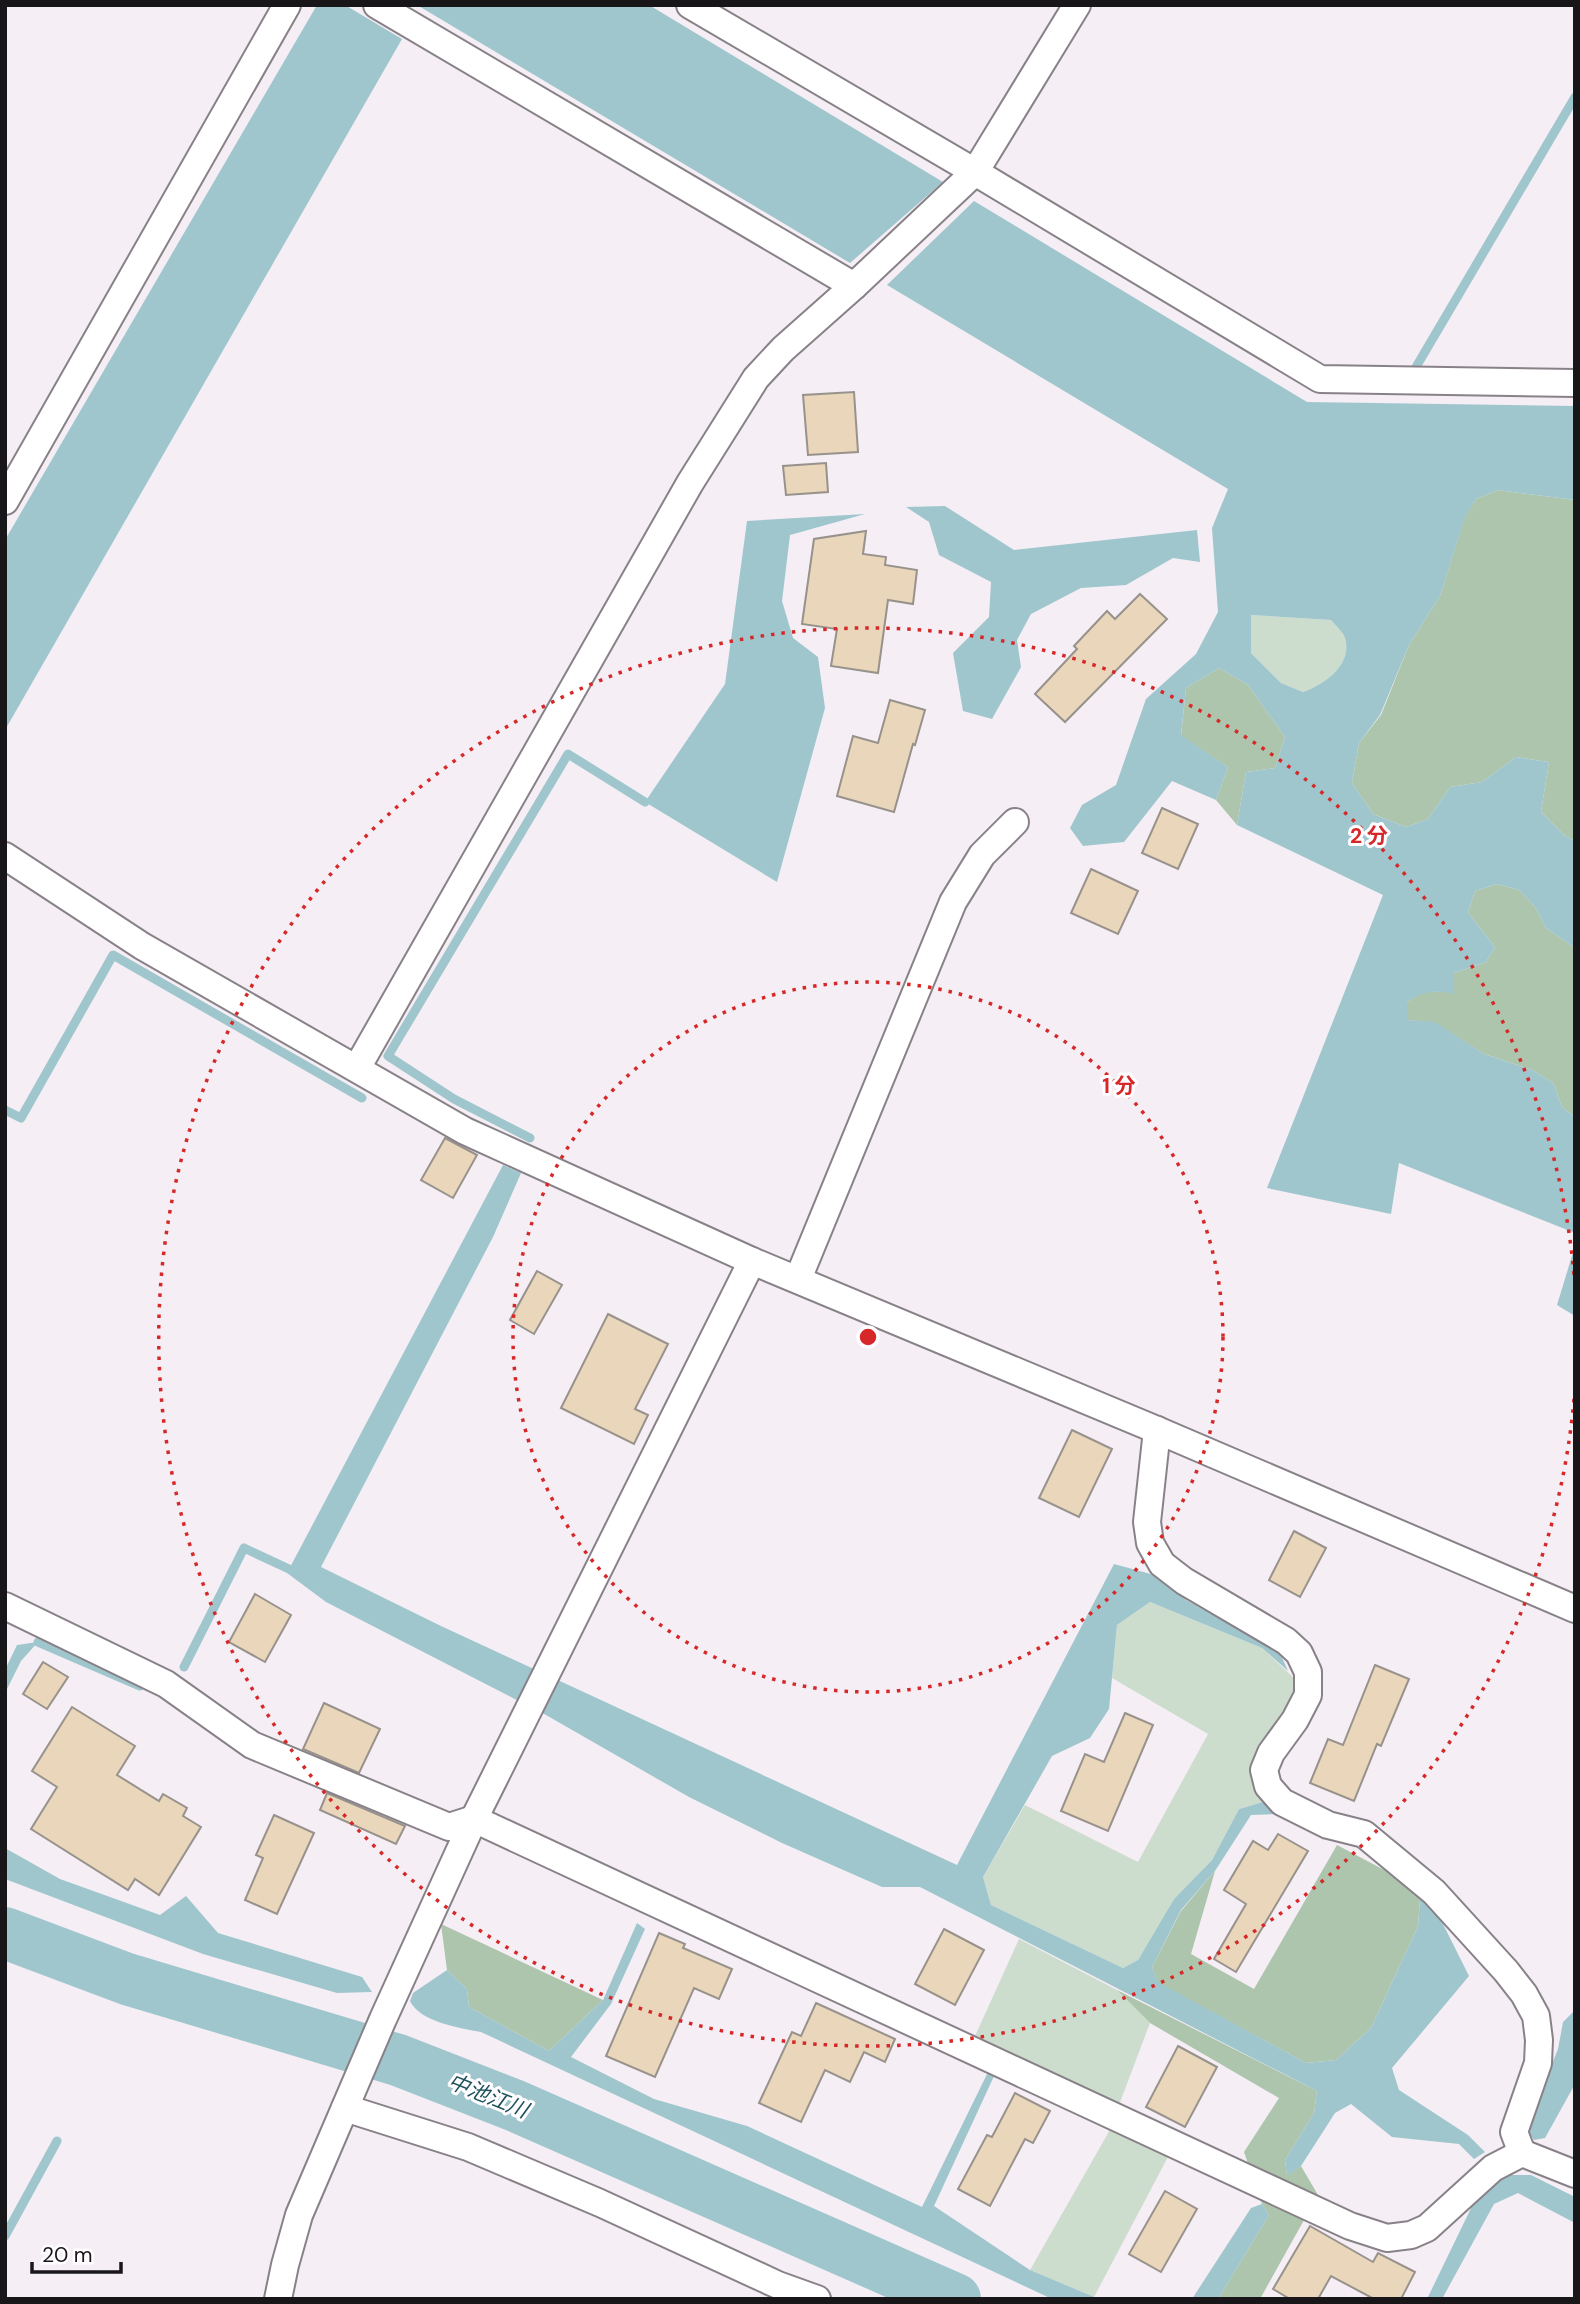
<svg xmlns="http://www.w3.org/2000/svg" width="1580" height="2304" viewBox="0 0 1580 2304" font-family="'DM Sans','Noto Sans JP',sans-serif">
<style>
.green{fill:#cdddcd}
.forest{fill:#adc5ac}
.water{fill:#9fc6cd;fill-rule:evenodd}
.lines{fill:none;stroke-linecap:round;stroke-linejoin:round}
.stream{stroke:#9fc6cd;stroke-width:9}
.river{stroke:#9fc6cd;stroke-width:52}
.building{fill:#e9d6bb;stroke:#97928b;stroke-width:2}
.minor-casing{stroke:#888288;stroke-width:30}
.minor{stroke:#fff;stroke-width:26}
.ring{fill:none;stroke:#d62828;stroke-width:3.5;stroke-dasharray:3.5 7}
.labels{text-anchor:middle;stroke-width:6;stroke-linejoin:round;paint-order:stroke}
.water-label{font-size:21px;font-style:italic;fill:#1c525b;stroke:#fffdff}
.centre{fill:#d62828;stroke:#fffdff;stroke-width:3.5}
.ring-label{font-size:21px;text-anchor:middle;font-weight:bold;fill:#d62828;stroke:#fffdff;stroke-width:6;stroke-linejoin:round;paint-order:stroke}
</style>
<rect width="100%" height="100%" fill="#f5eef5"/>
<!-- green -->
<g class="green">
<path d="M 1250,615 L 1331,620 C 1335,625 1343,632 1345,638 C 1353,665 1323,685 1303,692 L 1281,683 L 1251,653 Z"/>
<path d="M 1150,1602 L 1262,1648 L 1298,1682 L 1258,1765 L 1263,1802 L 1239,1809 L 1212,1860 L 1174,1899 L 1138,1960 L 1123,1968 L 991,1905 L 983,1877 L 1025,1805 L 1138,1862 L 1208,1734 L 1112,1678 L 1117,1625 Z"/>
<path d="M 1019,1939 L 1117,1990 L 1150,2023 L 1119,2105 L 975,2036 Z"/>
<path d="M 1111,2128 L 1169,2155 L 1094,2297 L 1030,2270 Z"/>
</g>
<!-- forest -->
<g class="forest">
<path d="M 1498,490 L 1575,500 L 1575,841 L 1565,836 L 1541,812 L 1549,762 L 1516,757 L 1482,782 L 1450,787 L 1428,819 L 1406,827 L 1373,814 L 1352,783 L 1359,743 L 1381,715 L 1409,645 L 1440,596 L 1465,516 L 1476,499 Z"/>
<path d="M 1219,668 L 1248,685 L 1285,737 L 1275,768 L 1246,772 L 1237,825 L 1216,800 L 1228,767 L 1181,736 L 1186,688 Z"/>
<path d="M 1497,884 L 1519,890 L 1535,907 L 1546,928 L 1575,948 L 1575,1117 L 1562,1107 L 1553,1083 L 1532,1070 L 1484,1054 L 1435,1023 L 1406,1020 L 1407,1002 L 1422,992 L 1442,991 L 1454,973 L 1486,962 L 1495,947 L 1468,913 L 1475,891 Z"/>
<path d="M 1337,1845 L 1390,1873 L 1420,1899 L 1418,1926 L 1371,2028 L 1336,2060 L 1306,2063 L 1158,1983 L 1152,1967 L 1181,1911 L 1215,1871 L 1191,1954 L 1254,1989 Z"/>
<path d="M 441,1924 L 603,2000 L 549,2051 L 469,2007 L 467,1989 L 447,1970 Z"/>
<path d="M 1117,1990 L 1317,2091 L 1314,2113 L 1285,2160 L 1287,2175 L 1301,2166 L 1318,2195 L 1260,2299 L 1218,2299 L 1269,2215 L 1262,2204 L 1244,2152 L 1279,2098 L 1150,2023 Z"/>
</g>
<!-- water -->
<g class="water">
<path d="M 317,5 L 345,5 L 402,39 L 5,730 L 5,540 Z"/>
<path d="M 417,5 L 649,5 L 943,182 L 850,263 Z"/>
<path d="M 974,201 L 1307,402 L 1575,406 L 1575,500 L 1498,490 L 1476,499 L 1465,517 L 1440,596 L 1409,645 L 1380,715 L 1359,743 L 1352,783 L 1373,814 L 1406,827 L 1428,819 L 1450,787 L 1482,782 L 1516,757 L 1549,762 L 1541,812 L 1565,836 L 1575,841 L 1575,948 L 1546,928 L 1535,907 L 1519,890 L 1497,884 L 1475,891 L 1468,913 L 1495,947 L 1486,962 L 1454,973 L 1453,994 C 1435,989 1423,992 1407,1002 L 1407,1020 L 1435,1022 L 1484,1054 L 1532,1070 L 1553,1083 L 1562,1107 L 1575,1117 L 1575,1233 L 1399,1163 L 1391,1214 L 1267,1188 L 1383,895 L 1237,825 L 1246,772 L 1275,768 L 1285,737 L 1248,685 L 1219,668 L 1186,688 L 1181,735 L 1228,767 L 1216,800 L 1172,781 L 1124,842 L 1083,846 L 1070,828 L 1082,805 L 1116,785 L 1146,699 L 1196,654 L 1218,612 L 1212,528 L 1228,489 L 887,285 ZM 1251,615 L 1331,620 C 1335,625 1343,632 1345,638 C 1353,665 1323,685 1303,692 L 1281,683 L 1251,653 Z"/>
<path d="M 945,506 L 1014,550 L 1197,530 L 1200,562 L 1173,558 L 1126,585 L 1081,588 L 1031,614 L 1017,640 L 1021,667 L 992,719 L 963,711 L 953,653 L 989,617 L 991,582 L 939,555 L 929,522 L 906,507 Z"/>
<path d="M 865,514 L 790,535 L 782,601 L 793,638 L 818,657 L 825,708 L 777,882 L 645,802 L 725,684 L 747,521 Z"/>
<path d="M 503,1165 L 521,1173 L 493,1237 L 321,1567 L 441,1626 L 957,1865 L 1114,1564 L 1158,1576 L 1186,1600 L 1280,1653 L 1288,1671 L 1262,1648 L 1150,1602 L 1117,1625 L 1109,1709 L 1090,1738 L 1052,1756 L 983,1877 L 991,1905 L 1123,1968 L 1138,1960 L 1174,1899 L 1212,1860 L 1239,1809 L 1263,1802 L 1277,1814 L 1251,1815 L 1215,1871 L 1181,1910 L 1152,1967 L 1158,1982 L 1306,2063 L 1336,2060 L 1371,2028 L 1418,1926 L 1420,1899 L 1439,1916 L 1469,1976 L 1392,2068 L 1399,2090 L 1468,2135 L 1485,2152 L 1474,2159 L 1459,2144 L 1392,2137 L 1351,2104 L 1335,2113 L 1301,2166 L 1287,2176 L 1285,2160 L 1314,2113 L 1317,2091 L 920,1887 L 882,1887 L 782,1843 L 689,1797 L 546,1715 L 326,1602 L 287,1573 Z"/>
<path d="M 1575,1246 L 1575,1316 L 1557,1305 Z"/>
<path d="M 38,1642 L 21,1661 L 5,1693 L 5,1670 L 17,1645 Z"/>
<path d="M 5,1848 L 60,1879 L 160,1915 L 186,1896 L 218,1933 L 362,1977 L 372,1992 L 337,1993 L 203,1954 L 5,1879 Z"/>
<path d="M 637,1923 L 645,1929 L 611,2004 L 571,2057 L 654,2099 L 747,2126 L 922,2207 L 989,2070 L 995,2074 L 934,2206 L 1030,2270 L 1099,2299 L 1052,2299 L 481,2032 C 460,2028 420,2022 410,2001 L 413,1993 L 447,1970 L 467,1989 L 469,2007 L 549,2051 L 603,2000 Z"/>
<path d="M 1575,2010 L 1575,2084 L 1545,2138 L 1534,2140 L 1526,2128 L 1558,2049 L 1563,2022 Z"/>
<path d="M 1502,2175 L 1531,2175 L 1575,2197 L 1575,2223 L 1518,2193 L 1494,2204 L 1442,2299 L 1427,2299 L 1474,2202 Z"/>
<path d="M 1262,2204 L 1269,2215 L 1218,2299 L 1192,2299 L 1251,2208 Z"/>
</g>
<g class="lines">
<!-- stream -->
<g class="stream">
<path d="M 1416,367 L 1575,97"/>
<path d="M 5,1110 L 21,1118 L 113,955 L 362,1098"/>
<path d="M 530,1138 L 454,1099 L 388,1056 L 568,754 L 645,802"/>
<path d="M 38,1642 L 140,1686"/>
<path d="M 184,1667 L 244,1548 L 289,1569"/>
<path d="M 5,2236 L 57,2141"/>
</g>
<!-- river -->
<path class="river" d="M 5,1933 L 127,1979 L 398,2060 L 516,2106 L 955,2299"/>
</g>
<!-- building -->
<g class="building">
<path d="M 854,392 L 858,452 L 808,455 L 803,395 Z"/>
<path d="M 826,463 L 828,492 L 786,495 L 783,466 Z"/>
<path d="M 866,531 L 863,554 L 886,557 L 885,565 L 917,570 L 913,604 L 888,600 L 878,673 L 831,666 L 837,629 L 802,624 L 814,539 Z"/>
<path d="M 1140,594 L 1167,619 L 1065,722 L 1035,694 L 1077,649 L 1074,646 L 1107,611 L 1115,619 Z"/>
<path d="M 890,700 L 925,710 L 915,745 L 913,744 L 894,812 L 837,796 L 853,736 L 878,743 Z"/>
<path d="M 1162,808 L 1198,824 L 1178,869 L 1142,853 Z"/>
<path d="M 1091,869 L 1138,891 L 1118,934 L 1071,913 Z"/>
<path d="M 445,1138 L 477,1155 L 453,1198 L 421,1180 Z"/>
<path d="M 537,1271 L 562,1285 L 534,1334 L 510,1320 Z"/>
<path d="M 608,1314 L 668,1344 L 635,1409 L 648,1415 L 634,1444 L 561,1408 Z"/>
<path d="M 1072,1430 L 1112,1449 L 1079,1517 L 1039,1498 Z"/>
<path d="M 1294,1531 L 1326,1548 L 1300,1597 L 1269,1580 Z"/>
<path d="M 255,1594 L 291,1615 L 265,1662 L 229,1642 Z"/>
<path d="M 43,1662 L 68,1677 L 47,1709 L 23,1694 Z"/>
<path d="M 1375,1665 L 1409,1679 L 1381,1746 L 1377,1744 L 1354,1801 L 1310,1783 L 1328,1739 L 1343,1745 Z"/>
<path d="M 324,1703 L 380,1729 L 359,1773 L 303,1749 Z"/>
<path d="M 72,1707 L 135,1746 L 117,1775 L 159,1801 L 163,1794 L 187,1808 L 183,1816 L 201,1827 L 159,1895 L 135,1879 L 128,1890 L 31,1829 L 57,1787 L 32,1771 Z"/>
<path d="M 1125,1713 L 1153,1725 L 1108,1831 L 1061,1811 L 1085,1754 L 1104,1762 Z"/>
<path d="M 327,1793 L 405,1826 L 396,1844 L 320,1810 Z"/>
<path d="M 274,1815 L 314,1833 L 277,1914 L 245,1900 L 263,1858 L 256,1855 Z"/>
<path d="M 1278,1834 L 1308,1851 L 1236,1972 L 1214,1959 L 1246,1904 L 1224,1890 L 1253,1841 L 1268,1850 Z"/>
<path d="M 944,1929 L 984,1950 L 955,2005 L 915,1984 Z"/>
<path d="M 659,1933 L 685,1944 L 683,1948 L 732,1969 L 719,1999 L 694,1988 L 655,2077 L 606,2056 Z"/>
<path d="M 816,2003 L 895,2039 L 885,2062 L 864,2052 L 850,2082 L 825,2070 L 801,2122 L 759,2103 L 792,2032 L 801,2036 Z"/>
<path d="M 1178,2046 L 1217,2067 L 1185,2127 L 1146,2107 Z"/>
<path d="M 1015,2093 L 1050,2111 L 1033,2143 L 1025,2139 L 990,2206 L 958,2189 L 987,2135 L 992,2137 Z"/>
<path d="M 1165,2191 L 1197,2209 L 1161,2272 L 1129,2254 Z"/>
<path d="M 1310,2226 L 1373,2262 L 1378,2253 L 1415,2272 L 1401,2299 L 1374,2299 L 1331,2276 L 1318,2299 L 1290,2299 L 1273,2289 Z"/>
</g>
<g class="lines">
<!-- minor casing -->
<g class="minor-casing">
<g id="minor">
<path d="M 377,5 L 854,286"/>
<path d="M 690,5 L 975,172 L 1320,379 L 1575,383"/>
<path d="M 5,501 L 287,5"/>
<path d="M 5,856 L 142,946 L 465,1131 L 752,1261 L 1157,1430 L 1575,1609"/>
<path d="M 357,1068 L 690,483 L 756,378 L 783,349 L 854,286 L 975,172 L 1077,5"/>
<path d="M 798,1279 L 953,902 L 982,855 L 1015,822"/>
<path d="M 1157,1430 L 1147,1522 L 1150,1543 L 1162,1564 L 1184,1581 L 1286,1641 L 1299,1653 L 1308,1672 L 1308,1695 L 1295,1720 L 1271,1753 L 1264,1770 L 1268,1786 L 1282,1802 L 1328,1825 L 1364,1834 L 1434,1892 L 1506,1971 L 1524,1994 L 1536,2016 L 1539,2040 L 1538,2063 L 1514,2132 L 1522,2153"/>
<path d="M 5,1606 L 166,1684 L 252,1745 L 449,1827 L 474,1819 L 1350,2226 L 1387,2238 L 1411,2235 L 1427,2228 L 1493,2168 L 1522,2153 L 1575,2174"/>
<path d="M 345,2108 L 468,2147 L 600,2203 L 778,2285 L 817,2299"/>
<path d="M 278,2299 L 285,2265 L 299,2215 L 383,2019 L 474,1819 L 752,1261"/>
</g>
</g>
<!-- minor -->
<use href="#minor" class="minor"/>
</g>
<!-- distance rings -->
<g class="ring">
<circle cx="868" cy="1337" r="355"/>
<path d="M1574 1399A709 709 0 1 1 1574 1275"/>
</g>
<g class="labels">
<!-- water labels -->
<g class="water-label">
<text transform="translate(488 2096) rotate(22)" y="7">中池江川</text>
</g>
</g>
<circle cx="868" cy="1337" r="10" class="centre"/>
<g class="ring-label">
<text x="1369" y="843">2 分</text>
<text x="1119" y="1093">1 分</text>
</g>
<!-- border -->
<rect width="1580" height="2304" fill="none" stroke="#191619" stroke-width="14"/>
<!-- scale -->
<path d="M32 2262v10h89v-10" fill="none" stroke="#191619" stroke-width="3.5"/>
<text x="42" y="2262" font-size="21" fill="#191619" stroke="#fffdff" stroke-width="5" paint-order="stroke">20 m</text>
</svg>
